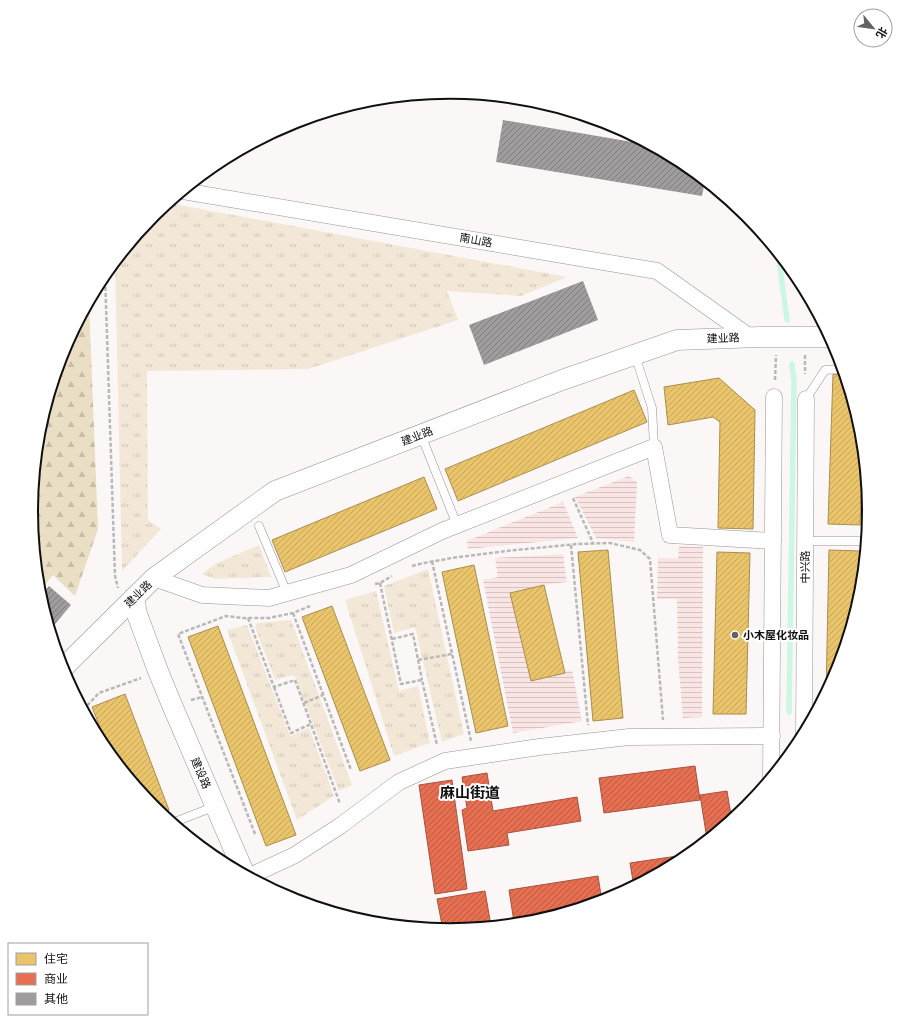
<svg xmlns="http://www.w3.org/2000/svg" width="901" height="1023" viewBox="0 0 901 1023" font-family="'Roboto Serif','Noto Sans SC',serif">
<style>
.farmland{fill:url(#farmland-rules)}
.grass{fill:url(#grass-tufts)}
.forest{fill:url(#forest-firs)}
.homes{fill:url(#homes-hatch);stroke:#a88e4f}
.shops{fill:url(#shops-hatch);stroke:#a6523e}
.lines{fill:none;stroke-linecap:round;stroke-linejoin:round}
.stream{stroke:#ccf7e3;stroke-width:5.5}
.building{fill:url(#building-hatch)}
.service-casing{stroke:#969494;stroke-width:9}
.minor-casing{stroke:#969494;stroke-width:17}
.tertiary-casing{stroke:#969494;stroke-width:21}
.path{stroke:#b9b8b8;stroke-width:2.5;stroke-dasharray:4 2;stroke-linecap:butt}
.service{stroke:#fffefe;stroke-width:8}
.minor{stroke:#fffefe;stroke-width:16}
.tertiary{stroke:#fffefe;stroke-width:20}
.poi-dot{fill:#636161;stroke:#fff;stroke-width:1.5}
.labels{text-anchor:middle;stroke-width:4;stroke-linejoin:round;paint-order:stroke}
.street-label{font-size:11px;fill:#101010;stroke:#fff}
.poi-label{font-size:11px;font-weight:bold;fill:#101010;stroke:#fff;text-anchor:start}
.district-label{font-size:15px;font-weight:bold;fill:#101010;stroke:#fff}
.rim{fill:none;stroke:#101010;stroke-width:2}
</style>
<defs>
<pattern id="farmland-rules" width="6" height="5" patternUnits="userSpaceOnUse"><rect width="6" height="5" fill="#f9e5e3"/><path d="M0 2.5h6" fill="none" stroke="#d4c3c2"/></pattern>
<pattern id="grass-tufts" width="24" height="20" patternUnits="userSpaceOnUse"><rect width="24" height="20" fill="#f3e8d7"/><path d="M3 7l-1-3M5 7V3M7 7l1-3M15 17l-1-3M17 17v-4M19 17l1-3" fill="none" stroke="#cfc6b8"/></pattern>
<pattern id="forest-firs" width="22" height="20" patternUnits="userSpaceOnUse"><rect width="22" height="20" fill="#eadec4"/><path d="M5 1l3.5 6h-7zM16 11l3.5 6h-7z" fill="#c8bda7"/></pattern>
<pattern id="homes-hatch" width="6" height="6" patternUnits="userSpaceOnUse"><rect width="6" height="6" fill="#e9c46a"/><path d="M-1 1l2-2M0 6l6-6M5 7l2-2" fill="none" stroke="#c7a75b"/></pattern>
<pattern id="shops-hatch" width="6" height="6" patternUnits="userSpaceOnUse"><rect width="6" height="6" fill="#e76f51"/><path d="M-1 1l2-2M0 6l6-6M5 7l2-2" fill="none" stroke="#ba5a42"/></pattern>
<pattern id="building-hatch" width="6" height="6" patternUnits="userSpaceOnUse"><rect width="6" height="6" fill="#a09b9c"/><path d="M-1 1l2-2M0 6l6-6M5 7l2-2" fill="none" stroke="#817d7e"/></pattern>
</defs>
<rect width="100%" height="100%" fill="#fcf7f7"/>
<!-- farmland -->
<g class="farmland">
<path d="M 629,476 L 637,482 L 634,542 L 596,538 L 575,497 Z"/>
<path d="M 563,502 L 578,538 L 468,549 L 467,541 Z"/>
<path d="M 679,546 L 703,547 L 702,717 L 683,718 L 678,659 L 677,599 L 657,599 L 658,558 L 678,558 Z"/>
<path d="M 563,554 L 567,582 L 544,585 L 510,593 L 531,681 L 572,670 L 582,721 L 513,733 L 483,580 L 498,577 L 495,558 Z"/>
</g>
<!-- grass -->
<g class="grass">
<path d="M 169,203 L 567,277 L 521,296 L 447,291 L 458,320 L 308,369 L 147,371 L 148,520 L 161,529 L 122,571 L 115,262 L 154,215 Z"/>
<path d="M 259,545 L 271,577 L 216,579 L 202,574 L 215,564 Z"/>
<path d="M 428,569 L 464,734 L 442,742 L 415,627 L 394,633 L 384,586 Z"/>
<path d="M 376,591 L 399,691 L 418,686 L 430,743 L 394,756 L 345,600 Z"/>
<path d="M 291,620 L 352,785 L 339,791 L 294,675 L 275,680 L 255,627 L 257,623 Z"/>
<path d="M 247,625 L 290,736 L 309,728 L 334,796 L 297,820 L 227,630 Z"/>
</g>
<!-- forest -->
<path class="forest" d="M 89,303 L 98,529 L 75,596 L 53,575 L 39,592 L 31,511 L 39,429 L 63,351 Z"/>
<!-- homes -->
<g class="homes">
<path d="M 833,374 L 845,375 L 862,430 L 863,441 L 860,525 L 828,524 Z"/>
<path d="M 719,378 L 755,410 L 753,529 L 718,528 L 720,422 L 713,417 L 668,425 L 664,387 Z"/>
<path d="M 634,390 L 647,422 L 458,501 L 445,469 Z"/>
<path d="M 424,477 L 437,509 L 285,572 L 272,540 Z"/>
<path d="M 608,550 L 623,718 L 593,721 L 578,552 Z"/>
<path d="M 829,550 L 861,551 L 860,598 L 838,672 L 826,694 Z"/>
<path d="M 717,552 L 750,553 L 746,714 L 713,714 Z"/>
<path d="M 474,565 L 508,726 L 476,733 L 442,572 Z"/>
<path d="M 544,585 L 565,673 L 531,681 L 510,593 Z"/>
<path d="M 332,606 L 390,760 L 360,771 L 302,617 Z"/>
<path d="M 218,626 L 296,835 L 266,846 L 188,637 Z"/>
<path d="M 125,694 L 169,810 L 161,814 L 154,808 L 112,757 L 92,707 Z"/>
</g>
<!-- shops -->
<g class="shops">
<path d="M 695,766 L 700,800 L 604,813 L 599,778 Z"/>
<path d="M 487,773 L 493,811 L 577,797 L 581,821 L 507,833 L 509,845 L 468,851 L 462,810 L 467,808 L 462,777 Z"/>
<path d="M 452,780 L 467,889 L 435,894 L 419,785 Z"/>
<path d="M 727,791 L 732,821 L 710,838 L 707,839 L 700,795 Z"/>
<path d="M 691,854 L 683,860 L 634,887 L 630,863 Z"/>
<path d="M 598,876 L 602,902 L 556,916 L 514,922 L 509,890 Z"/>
<path d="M 485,891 L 491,926 L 450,931 L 443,930 L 437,899 Z"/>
</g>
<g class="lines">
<!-- stream -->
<g class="stream">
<path d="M 778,253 L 787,320"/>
<path d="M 789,712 L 794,380 L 792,364"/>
</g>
</g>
<!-- building -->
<g class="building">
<path d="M 503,120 L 650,145 L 684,163 L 705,180 L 702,196 L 496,162 Z"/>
<path d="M 583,281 L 598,320 L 484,365 L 469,325 Z"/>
<path d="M 49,586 L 71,605 L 50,630 L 40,597 Z"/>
</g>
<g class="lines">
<!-- service casing -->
<g class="service-casing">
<g id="service">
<path d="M 635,355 L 652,408 L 654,447"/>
<path d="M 806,399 L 825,370 L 844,369"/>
<path d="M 421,435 L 457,525"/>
<path d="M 259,526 L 287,593"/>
<path d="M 805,541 L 867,541"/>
<path d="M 172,823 L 216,806"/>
</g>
</g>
<!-- minor casing -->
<g class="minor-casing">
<g id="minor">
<path d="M 183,191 L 657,271 L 750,337"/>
<path d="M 154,578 L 202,595 L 269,598 L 351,575 L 442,531 L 654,447 L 670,535 L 773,541"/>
<path d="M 804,736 L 806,399"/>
<path d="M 771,779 L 774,397"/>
<path d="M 248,877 L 295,855 L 340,826 L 399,782 L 445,761 L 539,747 L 629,737 L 772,736"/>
</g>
</g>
<!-- tertiary casing -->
<g class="tertiary-casing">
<g id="tertiary">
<path d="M 134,598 L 137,614 L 158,671 L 172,705 L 245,875"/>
<path d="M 62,670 L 69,662 L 154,578 L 275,491 L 562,380 L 677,340 L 759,337 L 831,337"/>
</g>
</g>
<!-- path -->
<g class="path">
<path d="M 105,275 L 115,576 L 118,588"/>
<path d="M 805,355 L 805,374"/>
<path d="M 775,380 L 776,355"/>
<path d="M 573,498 L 593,543"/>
<path d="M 571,545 L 588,725"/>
<path d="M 432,561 L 471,741"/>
<path d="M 412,566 L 424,563 L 452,558 L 506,551 L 577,544 L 610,543 L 640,550 L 650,559 L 663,720"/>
<path d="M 380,583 L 401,684 L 422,680 L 437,745"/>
<path d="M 375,584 L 380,583 L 392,576"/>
<path d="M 293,613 L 351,770"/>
<path d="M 248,618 L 274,687 L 295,680 L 340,804"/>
<path d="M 392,639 L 413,634 L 422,680"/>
<path d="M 418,660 L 452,654"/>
<path d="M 274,687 L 291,733 L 311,724"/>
<path d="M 191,700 L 202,697"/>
<path d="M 304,703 L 323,695"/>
<path d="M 83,710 L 99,693 L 141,678"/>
<path d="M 255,834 L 178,634 L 226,616 L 243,618 L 269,618 L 293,613 L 310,606"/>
</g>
<!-- service -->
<use href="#service" class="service"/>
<!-- minor -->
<use href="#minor" class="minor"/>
<!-- tertiary -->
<use href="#tertiary" class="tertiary"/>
</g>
<!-- markers -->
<circle class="poi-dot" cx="735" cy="635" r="4"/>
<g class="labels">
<!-- street labels -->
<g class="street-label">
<text transform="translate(476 240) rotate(10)" y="4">南山路</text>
<text transform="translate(723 338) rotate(-2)" y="4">建业路</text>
<text transform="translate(417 436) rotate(-21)" y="4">建业路</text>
<text transform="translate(805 567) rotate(-90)" y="4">中兴路</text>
<text transform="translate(138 594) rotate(-44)" y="4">建业路</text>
<text transform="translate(201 773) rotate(66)" y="4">建设路</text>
</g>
<!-- poi labels -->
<g class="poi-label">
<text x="743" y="639">小木屋化妆品</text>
</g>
<!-- district labels -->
<g class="district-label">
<text x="470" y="798">麻山街道</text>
</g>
</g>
<!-- crop -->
<path d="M0 0H901V1023H0ZM38 511a412 412 0 1 1 824 0a412 412 0 1 1-824 0Z" fill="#fff" fill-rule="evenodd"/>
<path class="rim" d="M38 511a412 412 0 1 1 824 0a412 412 0 1 1-824 0Z"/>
<!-- legend -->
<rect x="8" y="943" width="140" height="72" fill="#ffffff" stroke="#9f9f9f"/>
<rect x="16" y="953" width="20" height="12" fill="#e9c46a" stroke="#9f9f9f"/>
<text x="44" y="963" font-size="12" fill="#101010">住宅</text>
<rect x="16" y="973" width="20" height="12" fill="#e76f51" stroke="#9f9f9f"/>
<text x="44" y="983" font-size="12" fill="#101010">商业</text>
<rect x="16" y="993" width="20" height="12" fill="#a09b9c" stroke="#9f9f9f"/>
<text x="44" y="1003" font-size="12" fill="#101010">其他</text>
<!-- north arrow -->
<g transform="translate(873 28) rotate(119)"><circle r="19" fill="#ffffff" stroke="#9f9f9f"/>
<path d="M0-3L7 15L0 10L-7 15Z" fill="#636161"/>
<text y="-6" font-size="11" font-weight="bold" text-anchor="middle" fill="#101010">北</text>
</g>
</svg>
